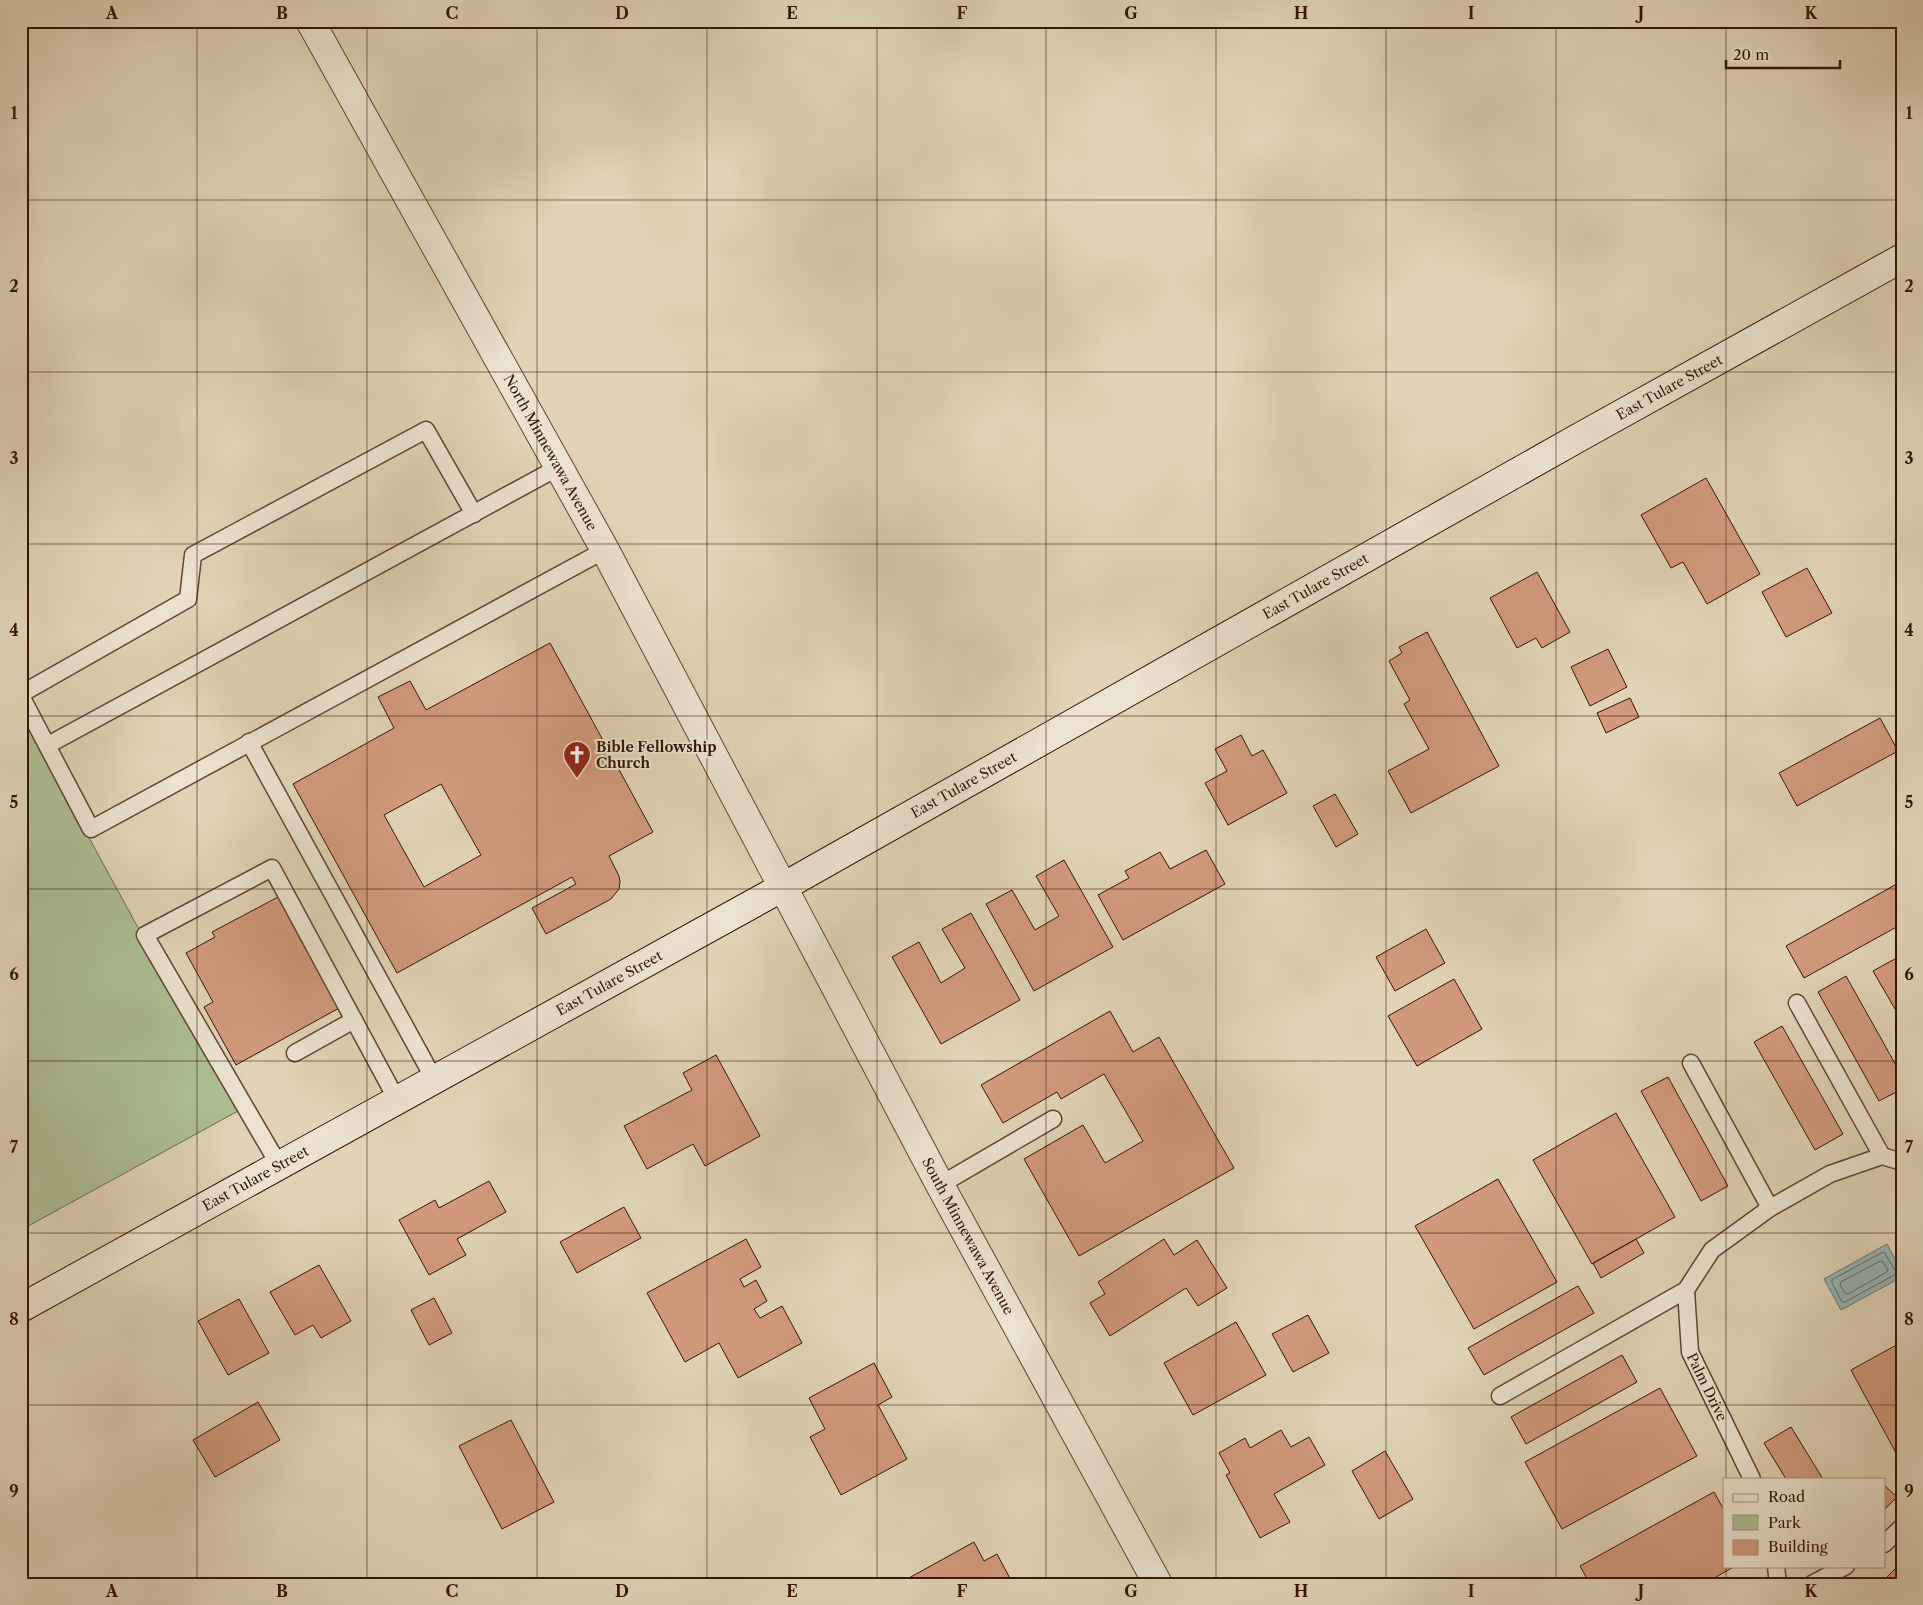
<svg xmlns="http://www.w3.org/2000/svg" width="1923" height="1605" viewBox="0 0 1923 1605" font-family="'Libre Caslon Text',serif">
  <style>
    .green { fill: #acbe93; stroke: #71694c }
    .water { fill: #96b6b6; stroke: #707570 }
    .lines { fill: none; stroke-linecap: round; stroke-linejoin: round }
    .shore { stroke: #66655e; stroke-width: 1 }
    .building { fill: #d2997d; stroke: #361406; fill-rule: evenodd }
    .service-casing { stroke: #604432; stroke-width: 19 }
    .minor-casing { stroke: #604432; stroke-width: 30 }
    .secondary-casing { stroke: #361406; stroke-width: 30 }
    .service { stroke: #ebe2d0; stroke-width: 16 }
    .minor { stroke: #ebe2d0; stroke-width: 28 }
    .secondary { stroke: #ebe2d0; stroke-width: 28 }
    .grid { fill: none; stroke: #361406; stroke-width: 1; stroke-opacity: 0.55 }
    .labels { text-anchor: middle; stroke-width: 4; stroke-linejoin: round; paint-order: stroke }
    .street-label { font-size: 14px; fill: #361406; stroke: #ebe2d0 }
    .poi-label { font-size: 14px; font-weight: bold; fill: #361406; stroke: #ebe2d0; text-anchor: start }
    .neatline { fill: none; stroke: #361406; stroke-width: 2 }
    .grid-label { font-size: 16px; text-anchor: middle; font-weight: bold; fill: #361406 }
  </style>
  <rect width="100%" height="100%" fill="#e0d3b7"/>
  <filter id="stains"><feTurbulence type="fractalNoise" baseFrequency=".004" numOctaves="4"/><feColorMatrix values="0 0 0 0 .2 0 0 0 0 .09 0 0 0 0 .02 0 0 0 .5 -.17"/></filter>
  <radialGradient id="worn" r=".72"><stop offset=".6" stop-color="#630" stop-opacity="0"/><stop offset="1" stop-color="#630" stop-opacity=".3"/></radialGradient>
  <path class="green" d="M 21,713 L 238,1111 L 21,1230 Z"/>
  <path class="water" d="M 1887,1244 L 1902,1272 L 1902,1277 L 1841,1310 L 1824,1279 Z"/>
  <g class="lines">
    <path class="shore" d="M 1884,1252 L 1896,1272 L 1896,1274 L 1845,1302 L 1842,1302 L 1832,1283 L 1832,1280 Z
      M 1881,1261 L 1883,1262 L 1888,1270 L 1887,1272 L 1848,1294 L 1845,1293 L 1840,1285 L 1841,1282 Z"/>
  </g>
  <path class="building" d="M 1706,478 L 1760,574 L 1707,604 L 1683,562 L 1671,568 L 1641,515 Z
    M 1807,568 L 1832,613 L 1786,637 L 1762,592 Z
    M 1537,572 L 1570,632 L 1542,648 L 1536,638 L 1517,648 L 1490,598 Z
    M 1427,632 L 1499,766 L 1411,813 L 1388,771 L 1429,749 L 1404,704 L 1410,700 L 1389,661 L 1402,653 L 1399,647 Z
    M 550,643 L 653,832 L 609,856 L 619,876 L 620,882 L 619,889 L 611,899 L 546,934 L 532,908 L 576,884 L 572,877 L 397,973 L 293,784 L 394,728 L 378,697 L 410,681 L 426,710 ZM 441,784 L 481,855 L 424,887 L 384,815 Z
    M 1608,649 L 1627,687 L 1590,706 L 1571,667 Z
    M 1630,698 L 1639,717 L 1606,733 L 1597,713 Z
    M 1880,718 L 1898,751 L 1797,806 L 1779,773 Z
    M 1241,735 L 1252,756 L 1263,750 L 1287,793 L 1228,825 L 1205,783 L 1227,771 L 1215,749 Z
    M 1335,794 L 1358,834 L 1336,847 L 1313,806 Z
    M 1206,850 L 1225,884 L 1123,940 L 1098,895 L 1129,878 L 1125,871 L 1160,852 L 1170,869 Z
    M 1064,860 L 1113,947 L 1034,991 L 986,904 L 1012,890 L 1035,930 L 1059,916 L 1036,876 Z
    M 1902,881 L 1902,924 L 1804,978 L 1786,946 Z
    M 280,896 L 341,1007 L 236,1065 L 204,1007 L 213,1002 L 186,953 L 215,937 L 212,932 Z
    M 971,913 L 1020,1000 L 941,1044 L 892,957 L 919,942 L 941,983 L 965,968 L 942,929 Z
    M 1426,929 L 1445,963 L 1395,991 L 1376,957 Z
    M 1902,955 L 1902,1021 L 1873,971 Z
    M 1846,976 L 1902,1076 L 1902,1089 L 1879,1101 L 1818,992 Z
    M 1454,979 L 1482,1029 L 1417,1066 L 1388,1016 Z
    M 1110,1011 L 1133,1052 L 1159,1037 L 1234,1168 L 1079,1256 L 1024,1159 L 1083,1125 L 1105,1163 L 1143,1141 L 1104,1074 L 1061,1099 L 1057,1092 L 1003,1123 L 981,1085 Z
    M 1782,1026 L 1843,1134 L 1815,1150 L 1754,1042 Z
    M 716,1055 L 760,1136 L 705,1166 L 693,1144 L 647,1169 L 624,1126 L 692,1090 L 683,1073 Z
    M 1668,1077 L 1728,1186 L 1701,1201 L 1641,1091 Z
    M 1616,1113 L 1675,1217 L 1592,1264 L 1533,1160 Z
    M 1498,1179 L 1557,1282 L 1474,1329 L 1415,1226 Z
    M 489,1181 L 506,1212 L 457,1239 L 466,1255 L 429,1275 L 399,1220 L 435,1200 L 439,1208 Z
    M 624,1207 L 641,1238 L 577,1273 L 560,1242 Z
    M 746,1239 L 761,1267 L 740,1279 L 744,1287 L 756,1280 L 767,1301 L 754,1309 L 760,1318 L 782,1306 L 802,1343 L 738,1378 L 719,1343 L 685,1362 L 647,1293 Z
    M 1164,1239 L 1174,1255 L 1197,1240 L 1227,1288 L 1198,1306 L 1186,1288 L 1110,1336 L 1090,1303 L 1105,1294 L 1098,1282 Z
    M 1636,1239 L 1644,1253 L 1601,1278 L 1593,1263 Z
    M 319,1265 L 351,1321 L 321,1338 L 313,1325 L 295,1335 L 270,1292 Z
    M 1578,1286 L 1594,1313 L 1484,1375 L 1468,1348 Z
    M 434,1298 L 452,1333 L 429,1345 L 411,1310 Z
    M 239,1299 L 269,1353 L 228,1375 L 198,1321 Z
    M 1308,1315 L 1329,1353 L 1293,1372 L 1272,1334 Z
    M 1236,1322 L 1266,1375 L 1193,1415 L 1164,1363 Z
    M 1902,1342 L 1902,1464 L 1851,1370 Z
    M 1622,1355 L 1637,1382 L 1526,1444 L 1511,1417 Z
    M 874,1363 L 892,1397 L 878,1405 L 907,1459 L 841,1495 L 810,1437 L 825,1429 L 809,1398 Z
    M 1660,1388 L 1697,1456 L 1562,1529 L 1525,1462 Z
    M 258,1402 L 280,1440 L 215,1477 L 193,1440 Z
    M 511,1420 L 554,1502 L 502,1529 L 459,1446 Z
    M 1791,1427 L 1823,1479 L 1786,1479 L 1764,1443 Z
    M 1281,1430 L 1291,1447 L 1309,1437 L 1325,1465 L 1274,1494 L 1290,1522 L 1260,1538 L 1226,1475 L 1230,1473 L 1219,1453 L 1245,1438 L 1250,1448 Z
    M 1385,1451 L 1413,1499 L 1379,1519 L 1352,1471 Z
    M 1884,1485 L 1897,1497 L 1884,1510 Z
    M 1714,1492 L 1724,1510 L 1724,1566 L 1735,1566 L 1704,1584 L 1590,1584 L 1580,1566 Z
    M 974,1542 L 984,1561 L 997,1554 L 1013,1584 L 898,1584 Z
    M 1902,1562 L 1902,1584 L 1880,1584 Z"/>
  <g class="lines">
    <defs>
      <g id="service">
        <path d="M 21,694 L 188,599 L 193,555 L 426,430 L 474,514"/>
        <path d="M 21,696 L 91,829 L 605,550"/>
        <path d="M 249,742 L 434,1079"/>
        <path d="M 48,745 L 559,467"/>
        <path d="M 1797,1003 L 1882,1156"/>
        <path d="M 295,1053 L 354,1020"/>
        <path d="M 1691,1063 L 1770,1208"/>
        <path d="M 279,1165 L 145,935 L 272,868 L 397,1100"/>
        <path d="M 940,1185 L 1053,1119"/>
        <path id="s1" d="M 1686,1290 L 1690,1352 L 1752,1479"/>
        <path d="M 1500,1396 L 1686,1290 L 1712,1250 L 1770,1208 L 1830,1174 L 1882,1156 L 1902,1162"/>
        <path d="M 1884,1544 L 1902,1527"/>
        <path d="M 1776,1566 L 1778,1584"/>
        <path d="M 1812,1584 L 1846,1566"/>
      </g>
      <g id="minor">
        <path id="s2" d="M 310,21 L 605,550 L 940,1185 L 1158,1584"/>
      </g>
      <g id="secondary">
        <path id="s3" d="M 21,1308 L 783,887 L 1578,438 L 1902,258"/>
      </g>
    </defs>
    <use href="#service" class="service-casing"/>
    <use href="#minor" class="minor-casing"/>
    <use href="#secondary" class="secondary-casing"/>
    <use href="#service" class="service"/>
    <use href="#minor" class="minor"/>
    <use href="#secondary" class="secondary"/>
  </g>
  <path class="grid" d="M 197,21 L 197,1584M 367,21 L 367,1584M 537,21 L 537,1584M 707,21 L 707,1584M 877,21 L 877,1584M 1046,21 L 1046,1584M 1216,21 L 1216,1584M 1386,21 L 1386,1584M 1556,21 L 1556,1584M 1726,21 L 1726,1479M 21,200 L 1902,200M 21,372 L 1902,372M 21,544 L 1902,544M 21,716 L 1902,716M 21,889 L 1902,889M 21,1061 L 1902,1061M 21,1233 L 1902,1233M 21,1405 L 1902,1405M 1726,1566 L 1726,1584"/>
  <defs>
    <symbol id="church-pin" viewBox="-11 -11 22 30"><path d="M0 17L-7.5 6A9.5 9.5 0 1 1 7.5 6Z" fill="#8f2418" stroke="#ebe2d0"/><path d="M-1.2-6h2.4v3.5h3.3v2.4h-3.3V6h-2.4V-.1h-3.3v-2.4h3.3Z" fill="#fff"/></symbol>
  </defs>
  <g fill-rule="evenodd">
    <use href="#church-pin" x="561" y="739" width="32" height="43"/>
  </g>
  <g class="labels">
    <g class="street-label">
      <text dy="5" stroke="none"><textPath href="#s3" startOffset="1888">East Tulare Street</textPath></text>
      <text dy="5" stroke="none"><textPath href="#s2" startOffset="494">North Minnewawa Avenue</textPath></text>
      <text dy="5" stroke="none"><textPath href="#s3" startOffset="1482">East Tulare Street</textPath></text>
      <text dy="5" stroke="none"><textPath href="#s3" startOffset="1078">East Tulare Street</textPath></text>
      <text dy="5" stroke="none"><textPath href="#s3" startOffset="672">East Tulare Street</textPath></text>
      <text dy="5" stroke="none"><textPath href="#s3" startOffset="268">East Tulare Street</textPath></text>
      <text dy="5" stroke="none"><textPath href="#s2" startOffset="1382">South Minnewawa Avenue</textPath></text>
      <text dy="5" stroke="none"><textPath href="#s1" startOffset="101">Palm Drive</textPath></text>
    </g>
    <g class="poi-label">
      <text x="596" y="752">Bible Fellowship<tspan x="596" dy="16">Church</tspan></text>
    </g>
  </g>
  <rect width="1923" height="1605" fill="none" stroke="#e0d3b7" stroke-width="55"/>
  <rect x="1723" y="1478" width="162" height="90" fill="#ebe2d0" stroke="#a3907f"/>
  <rect x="1733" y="1494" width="25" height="8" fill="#ebe2d0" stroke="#a3907f"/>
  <text x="1768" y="1502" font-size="15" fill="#361406">Road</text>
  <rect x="1733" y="1515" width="25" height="15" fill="#acbe93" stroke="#a3907f"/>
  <text x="1768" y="1528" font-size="15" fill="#361406">Park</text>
  <rect x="1733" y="1540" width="25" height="15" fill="#d2997d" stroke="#a3907f"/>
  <text x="1768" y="1552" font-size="15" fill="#361406">Building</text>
  <path d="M1726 60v8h114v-8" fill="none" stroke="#361406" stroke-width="2.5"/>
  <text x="1733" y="60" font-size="15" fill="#361406" stroke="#ebe2d0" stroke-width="4" paint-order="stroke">20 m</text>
  <rect x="28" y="28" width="1868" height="1550" class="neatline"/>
  <g class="grid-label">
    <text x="112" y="19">A</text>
    <text x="282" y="19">B</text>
    <text x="452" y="19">C</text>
    <text x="622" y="19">D</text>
    <text x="792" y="19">E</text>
    <text x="962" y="19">F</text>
    <text x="1131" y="19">G</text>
    <text x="1301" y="19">H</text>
    <text x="1471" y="19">I</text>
    <text x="1641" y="19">J</text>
    <text x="1811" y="19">K</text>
    <text x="14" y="119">1</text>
    <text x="1909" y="119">1</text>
    <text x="14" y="292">2</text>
    <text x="1909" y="292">2</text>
    <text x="14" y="464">3</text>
    <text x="1909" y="464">3</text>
    <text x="14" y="636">4</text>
    <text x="1909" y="636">4</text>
    <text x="14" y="808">5</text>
    <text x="1909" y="808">5</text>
    <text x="14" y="980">6</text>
    <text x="1909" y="980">6</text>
    <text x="14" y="1153">7</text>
    <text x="1909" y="1153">7</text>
    <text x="14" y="1325">8</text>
    <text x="1909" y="1325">8</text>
    <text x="14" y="1497">9</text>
    <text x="1909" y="1497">9</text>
    <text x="112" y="1597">A</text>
    <text x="282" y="1597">B</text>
    <text x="452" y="1597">C</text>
    <text x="622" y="1597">D</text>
    <text x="792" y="1597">E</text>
    <text x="962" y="1597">F</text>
    <text x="1131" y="1597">G</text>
    <text x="1301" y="1597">H</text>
    <text x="1471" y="1597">I</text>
    <text x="1641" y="1597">J</text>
    <text x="1811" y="1597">K</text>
  </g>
  <rect width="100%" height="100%" filter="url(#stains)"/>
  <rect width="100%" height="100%" fill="url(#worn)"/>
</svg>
